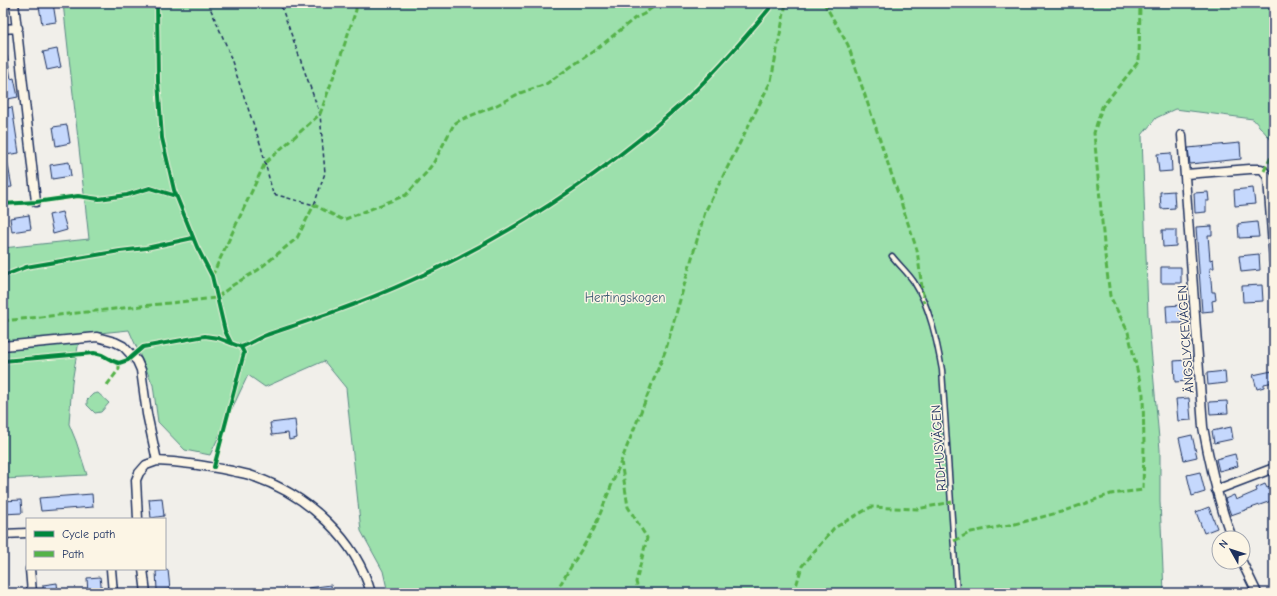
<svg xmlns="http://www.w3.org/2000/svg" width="1277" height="596" viewBox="0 0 1277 596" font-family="'Comic Neue',sans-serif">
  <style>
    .green { fill: #9ce0ac; stroke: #5c8885 }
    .building { fill: #c5d8fd; stroke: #1b2f5e }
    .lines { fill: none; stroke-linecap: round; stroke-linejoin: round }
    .lane-casing { stroke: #1b2f5e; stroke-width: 7 }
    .street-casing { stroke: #1b2f5e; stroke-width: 11 }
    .path { stroke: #1b2f5e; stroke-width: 1.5; stroke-dasharray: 4 3; stroke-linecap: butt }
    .lane { stroke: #fcf5e5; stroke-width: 4 }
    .street { stroke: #fcf5e5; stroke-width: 8 }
    .quiet { stroke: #55b248; stroke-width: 3; stroke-dasharray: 6 3; stroke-linecap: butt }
    .cycleway-casing { stroke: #fcf5e5; stroke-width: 6 }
    .cycleway { stroke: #00873e; stroke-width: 4 }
    .labels { text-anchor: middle; stroke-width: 3; stroke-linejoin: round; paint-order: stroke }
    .park-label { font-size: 13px; fill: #3b5b72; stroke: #fcf5e5 }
    .street-label { font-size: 13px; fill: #1b2f5e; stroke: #fcf5e5 }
  </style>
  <rect width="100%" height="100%" fill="#f1efea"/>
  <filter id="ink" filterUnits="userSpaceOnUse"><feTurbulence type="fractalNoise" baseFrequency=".025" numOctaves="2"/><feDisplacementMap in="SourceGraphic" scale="8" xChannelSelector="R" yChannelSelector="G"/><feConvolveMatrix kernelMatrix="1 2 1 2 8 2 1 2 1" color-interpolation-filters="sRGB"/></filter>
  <g filter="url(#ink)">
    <path class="green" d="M 63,3 L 1274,3 L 1274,143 L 1253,119 L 1175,109 L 1156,118 L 1142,135 L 1148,315 L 1160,450 L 1160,501 L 1164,593 L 388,593 L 383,571 L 361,531 L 346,388 L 324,361 L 265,387 L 248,375 L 210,455 L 185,450 L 158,422 L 153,385 L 129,330 L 80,335 L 72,382 L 69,424 L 76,441 L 87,475 L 3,479 L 3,248 L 89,239 Z
      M 98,393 L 109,403 L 101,412 L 95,413 L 87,405 L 87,400 L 93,394 Z"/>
    <path class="building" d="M 53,3 L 56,22 L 42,24 L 39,6 Z
      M 57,49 L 61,67 L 47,70 L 43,52 Z
      M 7,56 L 11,79 L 14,78 L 18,97 L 3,100 L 3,57 Z
      M 12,107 L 19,153 L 5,155 L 3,147 L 3,109 Z
      M 67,125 L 70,143 L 56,146 L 53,127 Z
      M 1240,143 L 1241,159 L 1190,164 L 1188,148 Z
      M 1171,153 L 1172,171 L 1159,172 L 1157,154 Z
      M 3,160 L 7,160 L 12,187 L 3,188 Z
      M 69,162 L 71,176 L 52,179 L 50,165 Z
      M 1253,188 L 1255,204 L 1235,206 L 1234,190 Z
      M 1174,191 L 1175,208 L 1161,209 L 1160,192 Z
      M 1208,192 L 1209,201 L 1206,201 L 1206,212 L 1195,213 L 1194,193 Z
      M 62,212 L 67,230 L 53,234 L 49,215 Z
      M 29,215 L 31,229 L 12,232 L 10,218 Z
      M 1257,222 L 1259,237 L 1239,238 L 1238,224 Z
      M 1212,226 L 1212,235 L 1208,235 L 1210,260 L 1213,259 L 1214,268 L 1210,268 L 1212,292 L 1215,292 L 1216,300 L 1212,301 L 1213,311 L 1202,312 L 1196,227 Z
      M 1162,230 L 1176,230 L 1176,246 L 1163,247 Z
      M 1259,254 L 1260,270 L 1241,272 L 1239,256 Z
      M 1161,267 L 1181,267 L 1181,283 L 1161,283 Z
      M 1262,285 L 1263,301 L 1243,302 L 1242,286 Z
      M 1181,305 L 1182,323 L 1167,323 L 1166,306 Z
      M 1187,360 L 1188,381 L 1175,382 L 1174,361 Z
      M 1225,371 L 1226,383 L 1208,385 L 1207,373 Z
      M 1272,371 L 1274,382 L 1264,384 L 1264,387 L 1257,389 L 1253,375 Z
      M 1189,398 L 1191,420 L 1178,421 L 1176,399 Z
      M 1227,401 L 1228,413 L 1210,414 L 1209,402 Z
      M 295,420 L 297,438 L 289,440 L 288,433 L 272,435 L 270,423 Z
      M 1231,427 L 1233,439 L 1214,443 L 1212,431 Z
      M 1192,435 L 1197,457 L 1184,460 L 1179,438 Z
      M 1235,454 L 1238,466 L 1219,471 L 1216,459 Z
      M 1200,472 L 1205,492 L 1192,496 L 1187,475 Z
      M 1265,484 L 1267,488 L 1274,485 L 1274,500 L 1231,515 L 1225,499 L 1234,495 L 1236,500 L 1257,491 L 1256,488 Z
      M 92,494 L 93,507 L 41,511 L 39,498 Z
      M 162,498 L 164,516 L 151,518 L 149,499 Z
      M 21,500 L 22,513 L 3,514 L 3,501 Z
      M 1209,507 L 1217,528 L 1204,533 L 1196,512 Z
      M 168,570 L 170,589 L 157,590 L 156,571 Z
      M 100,577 L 102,593 L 88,593 L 87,578 Z
      M 57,583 L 58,593 L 43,593 L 43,585 Z
      M 331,585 L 332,593 L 308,593 L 308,588 Z"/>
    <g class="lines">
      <defs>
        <path id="lane" d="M 892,256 C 899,265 908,273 914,282 C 930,307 937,342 942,370 L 957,593"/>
        <path id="street" d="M 14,3 L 36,202
          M 3,29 L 18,28
          M 1182,135 L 1203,427 C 1210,465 1218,502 1232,538
          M 1186,174 L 1250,169 L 1261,169 L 1264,171 L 1268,178 L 1274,261
          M 3,346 L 97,337 L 115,342 L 123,346 L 137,361 L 141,370 L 147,414 L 157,461 C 182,462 207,466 232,471 C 240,473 248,474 255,477 C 307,495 356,539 371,593
          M 1216,490 L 1274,468
          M 138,519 L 136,480 L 139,473 L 146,465 L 157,461
          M 3,534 L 27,533
          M 1242,562 L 1257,593
          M 30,569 L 32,593
          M 111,569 L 113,593
          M 143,569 L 146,593"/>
      </defs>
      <use href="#lane" class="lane-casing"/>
      <use href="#street" class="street-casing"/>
      <path class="path" d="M 208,3 L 227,47 L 261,146 L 273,194 L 314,205 L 325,173 L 320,114 L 280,3"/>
      <use href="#lane" class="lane"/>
      <use href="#street" class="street"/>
      <path class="quiet" d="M 824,3 L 848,45 L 917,250 L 924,303
        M 1264,171 L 1274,151
        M 212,276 L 265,163 L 320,114 L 338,64 L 356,10 L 356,3
        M 3,321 L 216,298 L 233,285 L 258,270 L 297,238 L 314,205 L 343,220 L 406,195 L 426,173 L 434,162 L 454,124 L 460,120 L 495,106 L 520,93 L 546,84 L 598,48 L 635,18 L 644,14 L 658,3
        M 107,385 L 119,369 L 119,363
        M 621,461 L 628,507 L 647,538 L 636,582 L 639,593
        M 954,541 L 971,532 L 1015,524 L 1061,512 L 1111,494 L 1143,490 L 1144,445 L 1143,394 L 1128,332 L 1110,296 L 1105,255 L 1094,133 L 1102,107 L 1139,61 L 1140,3
        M 555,593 L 594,529 L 666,349 L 705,212 L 771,81 L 786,3
        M 794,593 L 802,566 L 834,528 L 871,507 L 917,509 L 952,502"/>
      <defs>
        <path id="cycleway" d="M 157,3 L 158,81 L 162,138 L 174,190 L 197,247 L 212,276 L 225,331 L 231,343
          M 3,204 L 36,202 L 78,196 L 99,199 L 127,195 L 150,188 L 176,196
          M 3,276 L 26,267 L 120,251 L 146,248 L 193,238
          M 3,361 L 94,353 L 102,355 L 113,361 L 119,363 L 128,360 L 143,347 L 205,336 L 218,338 L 241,347 C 248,345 257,339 264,336 C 280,330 297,325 313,319 C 450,273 572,201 680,105 C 714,74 745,38 774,3
          M 214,467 L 244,353 L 241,347"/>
      </defs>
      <use href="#cycleway" class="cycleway-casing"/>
      <use href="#cycleway" class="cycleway"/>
    </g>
  </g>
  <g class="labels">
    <g class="park-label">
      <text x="625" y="302">Hertingskogen</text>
    </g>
    <g class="street-label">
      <text transform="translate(1185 339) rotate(-94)" y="5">ÄNGSLYCKEVÄGEN</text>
      <text transform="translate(938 448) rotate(-94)" y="5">RIDHUSVÄGEN</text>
    </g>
  </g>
  <rect width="1277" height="596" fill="none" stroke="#fcf5e5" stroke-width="16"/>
  <rect x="8" y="8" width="1261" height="580" fill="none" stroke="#1b2f5e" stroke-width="1.5" filter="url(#ink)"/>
  <rect x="26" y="518" width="140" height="52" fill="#fcf5e5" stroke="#a2a6af"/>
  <rect x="34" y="531" width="20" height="6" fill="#00873e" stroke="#a2a6af"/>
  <text x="62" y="538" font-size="12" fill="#1b2f5e">Cycle path</text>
  <rect x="34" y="551" width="20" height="6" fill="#55b248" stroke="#a2a6af"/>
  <text x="62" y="558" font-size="12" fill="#1b2f5e">Path</text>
  <g transform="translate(1231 550) rotate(309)"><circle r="19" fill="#fcf5e5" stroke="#a2a6af"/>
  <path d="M0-3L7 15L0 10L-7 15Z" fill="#1b2f5e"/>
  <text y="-6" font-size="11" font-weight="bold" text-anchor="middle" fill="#1b2f5e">N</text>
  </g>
</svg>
